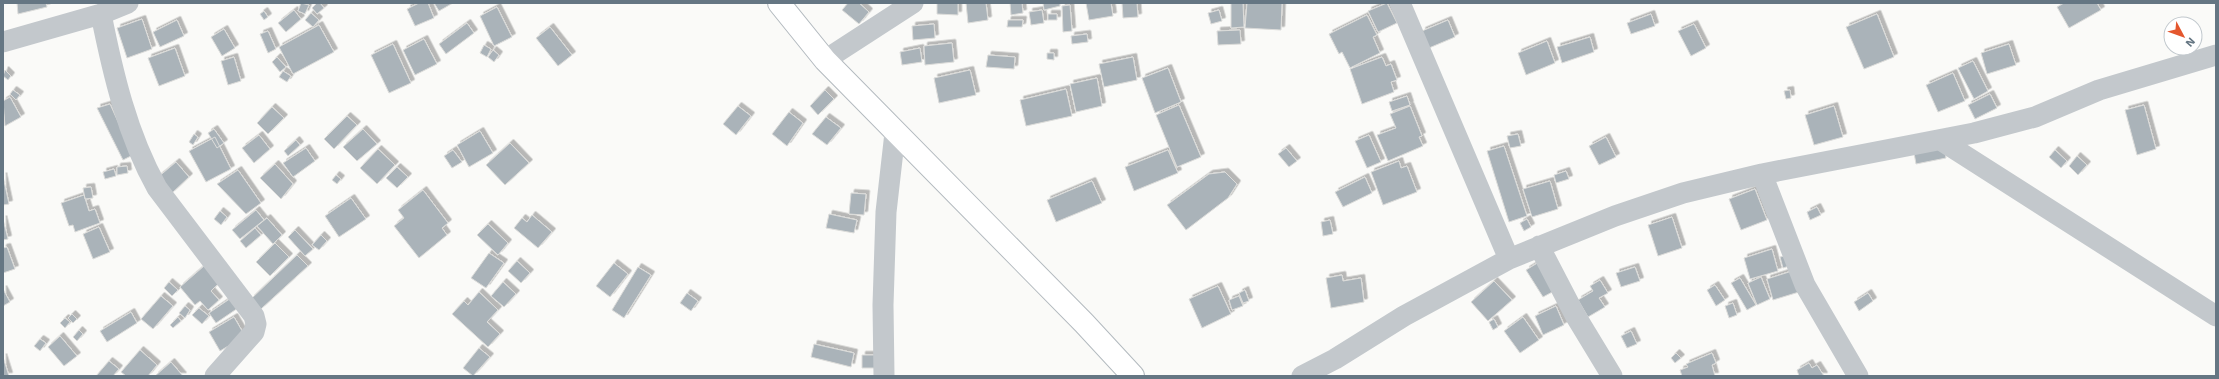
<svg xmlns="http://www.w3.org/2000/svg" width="2219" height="379" viewBox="0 0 2219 379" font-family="'Work Sans',sans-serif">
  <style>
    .building { fill: #aab3b9; stroke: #dcdcda; filter: url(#shadow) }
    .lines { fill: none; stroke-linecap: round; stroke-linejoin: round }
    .secondary-casing { stroke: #b3babf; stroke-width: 24 }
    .street { stroke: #c3c8cc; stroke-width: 21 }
    .secondary { stroke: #fff; stroke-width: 22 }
  </style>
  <defs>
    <filter id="shadow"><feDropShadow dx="3.5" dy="-3.5" stdDeviation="0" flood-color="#0004"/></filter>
  </defs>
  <rect width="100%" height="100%" fill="#fafaf8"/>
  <path class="building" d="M 17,3 L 46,3 L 47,7 L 18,14 Z
    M 301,3 L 309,5 L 305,14 L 298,11 Z
    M 317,3 L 320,3 L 324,8 L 317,14 L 312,8 Z
    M 419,3 L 428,3 L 434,18 L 415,26 L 407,9 Z
    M 434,3 L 453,3 L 439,11 Z
    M 848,3 L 859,3 L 869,12 L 859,24 L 842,10 Z
    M 937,3 L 958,3 L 958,15 L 937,14 Z
    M 966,3 L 986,3 L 988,20 L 968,23 Z
    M 1010,3 L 1022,3 L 1023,13 L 1011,15 Z
    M 1043,3 L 1060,3 L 1060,6 L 1044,10 Z
    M 1086,3 L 1111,3 L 1113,16 L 1089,20 Z
    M 1122,3 L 1137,3 L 1138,17 L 1123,18 Z
    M 1231,3 L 1243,3 L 1244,27 L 1231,28 Z
    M 1247,3 L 1282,3 L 1281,30 L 1245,28 Z
    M 1387,3 L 1397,23 L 1378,32 L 1368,11 Z
    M 2064,3 L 2097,3 L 2101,10 L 2069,28 L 2057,7 Z
    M 1070,5 L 1072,31 L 1063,32 L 1062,6 Z
    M 497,7 L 512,37 L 494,46 L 480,16 Z
    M 294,10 L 301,19 L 286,32 L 278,23 Z
    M 1042,10 L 1044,23 L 1031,25 L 1029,12 Z
    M 1219,10 L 1222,21 L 1211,24 L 1208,13 Z
    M 264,11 L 268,17 L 264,20 L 260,14 Z
    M 311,13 L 319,20 L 313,27 L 305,20 Z
    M 1048,14 L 1057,14 L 1057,20 L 1048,20 Z
    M 1651,14 L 1655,26 L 1631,34 L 1627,23 Z
    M 1877,14 L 1894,57 L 1864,69 L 1846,27 Z
    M 1367,15 L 1377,35 L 1373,37 L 1380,53 L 1350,68 L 1342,52 L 1339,54 L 1329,34 Z
    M 142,19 L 152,49 L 127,58 L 117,28 Z
    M 177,20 L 184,36 L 160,47 L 153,32 Z
    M 1008,20 L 1023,20 L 1022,27 L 1007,27 Z
    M 1448,20 L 1455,37 L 1429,48 L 1422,31 Z
    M 467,23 L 474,33 L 446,54 L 439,44 Z
    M 934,24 L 935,38 L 913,40 L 912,26 Z
    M 1694,24 L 1706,48 L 1691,56 L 1678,31 Z
    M 319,25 L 334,52 L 293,74 L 279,47 Z
    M 550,27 L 572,55 L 558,66 L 536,38 Z
    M 224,29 L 235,48 L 222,56 L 211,37 Z
    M 1240,30 L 1241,44 L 1218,45 L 1217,31 Z
    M 268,31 L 276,49 L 268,53 L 260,34 Z
    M 1087,34 L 1088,42 L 1072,44 L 1071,36 Z
    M 1590,37 L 1594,52 L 1562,63 L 1557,47 Z
    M 424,39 L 437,64 L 415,75 L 403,50 Z
    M 1547,41 L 1555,63 L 1526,75 L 1518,53 Z
    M 952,43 L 954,62 L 925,65 L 924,46 Z
    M 393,44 L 411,83 L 389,93 L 371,55 Z
    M 2009,44 L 2016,65 L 1987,74 L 1981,53 Z
    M 484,45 L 491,49 L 487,57 L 480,53 Z
    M 175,48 L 185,76 L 159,86 L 148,58 Z
    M 920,48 L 922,62 L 902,65 L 900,52 Z
    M 493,50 L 499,55 L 494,62 L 488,57 Z
    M 1047,53 L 1054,53 L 1054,60 L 1047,59 Z
    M 988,55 L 1015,57 L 1014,69 L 986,67 Z
    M 234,57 L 241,81 L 228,85 L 221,61 Z
    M 277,57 L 286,67 L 280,72 L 272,62 Z
    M 1133,57 L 1137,80 L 1104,87 L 1099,64 Z
    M 1382,57 L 1386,66 L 1391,64 L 1397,80 L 1391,82 L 1394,92 L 1362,104 L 1350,69 Z
    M 1973,61 L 1988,91 L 1974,99 L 1958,68 Z
    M 1168,68 L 1181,102 L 1155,113 L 1142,78 Z
    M 5,70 L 11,76 L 8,80 L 3,76 Z
    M 970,70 L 976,95 L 939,103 L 934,78 Z
    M 283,71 L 291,76 L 287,82 L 279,77 Z
    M 1953,73 L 1965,101 L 1938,112 L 1926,85 Z
    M 1097,78 L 1102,106 L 1076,112 L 1070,84 Z
    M 1066,89 L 1072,116 L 1026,126 L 1020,100 Z
    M 13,90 L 20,95 L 16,100 L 10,94 Z
    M 825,90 L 834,99 L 818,115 L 810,106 Z
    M 1790,90 L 1791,98 L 1786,99 L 1784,91 Z
    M 1990,94 L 1997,108 L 1975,119 L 1968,105 Z
    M 1407,96 L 1410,105 L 1392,111 L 1389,102 Z
    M 10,97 L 21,117 L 5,126 L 3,101 Z
    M 110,104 L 133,155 L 123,160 L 97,108 Z
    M 1179,105 L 1201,157 L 1177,167 L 1156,115 Z
    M 2144,105 L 2156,149 L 2137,155 L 2125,110 Z
    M 738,106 L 751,116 L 736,135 L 723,124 Z
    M 1410,106 L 1422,136 L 1419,137 L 1423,146 L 1388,161 L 1377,135 L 1396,128 L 1390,114 Z
    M 1834,106 L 1843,137 L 1814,145 L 1805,115 Z
    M 272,107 L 284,118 L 268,134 L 257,123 Z
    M 789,112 L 803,123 L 787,146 L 772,134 Z
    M 347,116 L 357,125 L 334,149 L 324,139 Z
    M 826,117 L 841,128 L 827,145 L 812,134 Z
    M 214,129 L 224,143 L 217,148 L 208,133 Z
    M 363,129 L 377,144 L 357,161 L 343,147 Z
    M 480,131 L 493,153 L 469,167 L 457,145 Z
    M 194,134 L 198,137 L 193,145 L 189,142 Z
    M 1518,134 L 1521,146 L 1510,148 L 1507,136 Z
    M 259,135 L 270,149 L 254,163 L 242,148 Z
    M 1369,135 L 1381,162 L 1367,168 L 1355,141 Z
    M 215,137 L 231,169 L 206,182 L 189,151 Z
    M 1606,137 L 1616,157 L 1599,165 L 1589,146 Z
    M 296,140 L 300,145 L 288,156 L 284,151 Z
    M 510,143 L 529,163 L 505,185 L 486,165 Z
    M 1504,146 L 1527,216 L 1509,222 L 1487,151 Z
    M 1944,147 L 1946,158 L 1916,164 L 1914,153 Z
    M 306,148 L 315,161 L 293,177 L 283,163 Z
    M 1286,148 L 1297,161 L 1289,167 L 1278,154 Z
    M 378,149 L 395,165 L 377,184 L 360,168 Z
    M 453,150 L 462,162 L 452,168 L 444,156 Z
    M 1168,150 L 1178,173 L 1134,191 L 1125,167 Z
    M 2055,150 L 2067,161 L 2061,168 L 2049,157 Z
    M 2077,156 L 2087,165 L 2078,175 L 2069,166 Z
    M 1399,161 L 1401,168 L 1407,166 L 1417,192 L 1383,205 L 1371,172 Z
    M 176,162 L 189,177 L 171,194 L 157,178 Z
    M 275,164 L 293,184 L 281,199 L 260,178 Z
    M 127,166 L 128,173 L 117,175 L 117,167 Z
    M 397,167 L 408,177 L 397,188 L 386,178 Z
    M 114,169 L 116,176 L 105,179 L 103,172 Z
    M 238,170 L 261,203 L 246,214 L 217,184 Z
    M 1566,171 L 1569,179 L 1556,183 L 1554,175 Z
    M 1225,172 L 1237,184 L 1228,198 L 1186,230 L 1167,205 L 1209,174 Z
    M 336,175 L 341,179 L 337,184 L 332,180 Z
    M 3,176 L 9,204 L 3,205 Z
    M 1365,177 L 1372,193 L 1343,207 L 1335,192 Z
    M 1092,181 L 1102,203 L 1056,222 L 1047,200 Z
    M 1550,181 L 1558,209 L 1532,217 L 1523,189 Z
    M 91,187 L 93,198 L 85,199 L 83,188 Z
    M 1755,189 L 1767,220 L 1741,230 L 1729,199 Z
    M 423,190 L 448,223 L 442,228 L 447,235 L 419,258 L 394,226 L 404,218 L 398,210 Z
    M 851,193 L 866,194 L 864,215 L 849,214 Z
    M 84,195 L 89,211 L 95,209 L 100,223 L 75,232 L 73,225 L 69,226 L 61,203 Z
    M 351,198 L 366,219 L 339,237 L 325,216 Z
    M 1817,207 L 1821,215 L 1810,220 L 1807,212 Z
    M 256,210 L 264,220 L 240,239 L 232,230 Z
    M 220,211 L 227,217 L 221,225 L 214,219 Z
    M 829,214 L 857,220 L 854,233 L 826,228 Z
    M 532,215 L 552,232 L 538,248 L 514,228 L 522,218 L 527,222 Z
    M 1672,217 L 1682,248 L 1658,256 L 1648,225 Z
    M 267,218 L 282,235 L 273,244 L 257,226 Z
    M 3,219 L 8,239 L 3,240 Z
    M 1527,219 L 1531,227 L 1524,231 L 1520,223 Z
    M 1330,220 L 1333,234 L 1323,236 L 1321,222 Z
    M 488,224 L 508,243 L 498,255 L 477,235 Z
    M 99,227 L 110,252 L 93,259 L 83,234 Z
    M 255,228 L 261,235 L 246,248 L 240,241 Z
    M 295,230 L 313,249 L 305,256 L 288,237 Z
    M 321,235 L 327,241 L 319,250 L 312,245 Z
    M 275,243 L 289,257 L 270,276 L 256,262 Z
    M 7,247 L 15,269 L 3,273 L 3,248 Z
    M 1772,249 L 1778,271 L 1750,279 L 1744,258 Z
    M 489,253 L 504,263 L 486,288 L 471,278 Z
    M 297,255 L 308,266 L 261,309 L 251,299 Z
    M 1789,255 L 1792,265 L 1783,268 L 1780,257 Z
    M 517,261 L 530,273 L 521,283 L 508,271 Z
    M 1539,262 L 1556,290 L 1543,297 L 1526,270 Z
    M 614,263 L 628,274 L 610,297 L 596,286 Z
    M 204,266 L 219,283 L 211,291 L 219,300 L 208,310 L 200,301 L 195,305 L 180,287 Z
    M 638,267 L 651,275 L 624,318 L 612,310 Z
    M 1635,267 L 1640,281 L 1621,287 L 1616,273 Z
    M 1792,271 L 1799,292 L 1773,300 L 1767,279 Z
    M 1342,275 L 1343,281 L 1361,278 L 1364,302 L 1331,308 L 1326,278 Z
    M 1761,277 L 1770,299 L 1757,305 L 1748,283 Z
    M 1740,278 L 1756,305 L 1747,310 L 1731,283 Z
    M 1600,280 L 1608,293 L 1599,298 L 1605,307 L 1588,317 L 1578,300 L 1593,291 L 1590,286 Z
    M 1494,281 L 1512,300 L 1488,321 L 1471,302 Z
    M 169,282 L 178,290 L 172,296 L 164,288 Z
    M 503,282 L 516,294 L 504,307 L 491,296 Z
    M 1715,285 L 1725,300 L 1716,306 L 1707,290 Z
    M 1218,286 L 1231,314 L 1202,328 L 1189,299 Z
    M 3,289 L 10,302 L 3,306 Z
    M 1245,290 L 1249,301 L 1243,303 L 1239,293 Z
    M 479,292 L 498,310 L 487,322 L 500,334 L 488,347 L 452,314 L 464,301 L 468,305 Z
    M 687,293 L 698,301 L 691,311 L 680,303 Z
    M 1868,293 L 1873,301 L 1859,311 L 1854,302 Z
    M 161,296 L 173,306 L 153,329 L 141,319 Z
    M 1239,296 L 1243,306 L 1232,310 L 1229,300 Z
    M 231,298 L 238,308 L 216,323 L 209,313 Z
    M 1733,303 L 1737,315 L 1729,318 L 1725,306 Z
    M 185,306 L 190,310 L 185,318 L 179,313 Z
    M 1556,306 L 1564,325 L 1543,335 L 1535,316 Z
    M 199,308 L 209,316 L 202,324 L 192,315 Z
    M 131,312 L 137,323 L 107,342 L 100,331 Z
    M 72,314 L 77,319 L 73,323 L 68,318 Z
    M 178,317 L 181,321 L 173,328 L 170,325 Z
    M 234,317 L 245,336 L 220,351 L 209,332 Z
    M 1523,317 L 1539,340 L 1520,353 L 1504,331 Z
    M 65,318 L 70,322 L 65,328 L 60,323 Z
    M 1494,319 L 1498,327 L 1493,330 L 1489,322 Z
    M 79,330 L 83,334 L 77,341 L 73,337 Z
    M 1631,331 L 1637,344 L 1627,348 L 1621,336 Z
    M 60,336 L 77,356 L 64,366 L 48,347 Z
    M 40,339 L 46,343 L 40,351 L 34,346 Z
    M 814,344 L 854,353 L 851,367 L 811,357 Z
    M 479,348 L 490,357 L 473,376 L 463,368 Z
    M 140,350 L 157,365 L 148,376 L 126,376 L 121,372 Z
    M 1676,353 L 1681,358 L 1675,363 L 1671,358 Z
    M 1712,353 L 1716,363 L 1712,365 L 1715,376 L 1682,376 L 1680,370 L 1688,367 L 1686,364 Z
    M 862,355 L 875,355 L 875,368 L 862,368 Z
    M 3,357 L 9,376 L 3,376 Z
    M 109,361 L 119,369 L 113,376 L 96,376 Z
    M 171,362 L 183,376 L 155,376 Z
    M 1809,363 L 1812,368 L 1817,365 L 1824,376 L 1799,376 L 1797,370 Z"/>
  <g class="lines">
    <defs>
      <path id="secondary" d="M 779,3 L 825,60 L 1084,323 L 1133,376"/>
    </defs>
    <use href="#secondary" class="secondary-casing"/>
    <path class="street" d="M 1400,3 L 1509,259
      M 101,14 C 113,74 127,134 157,188 L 254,316 L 256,324 L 254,332 L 215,376
      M 3,42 L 101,14 L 128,3
      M 825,60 L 913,3
      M 1942,141 L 2216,316
      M 1762,174 L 1805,285 L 1858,376
      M 1539,246 L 1575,315 L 1612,376
      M 884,376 L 883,305 L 886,212 L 895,133
      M 1302,376 L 1335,359 L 1404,316 L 1509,259 L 1615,216 L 1683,193 L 1762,174 L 1974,133 L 2035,117 L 2099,90 L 2216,55"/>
    <use href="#secondary" class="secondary"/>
  </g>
  <rect width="2219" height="379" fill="none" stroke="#657683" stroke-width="8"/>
  <g transform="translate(2183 36) rotate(131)"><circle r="19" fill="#ffffff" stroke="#c1c8cd"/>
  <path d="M0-3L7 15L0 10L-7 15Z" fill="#e4572e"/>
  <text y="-6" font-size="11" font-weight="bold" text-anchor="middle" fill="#657683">N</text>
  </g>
</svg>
